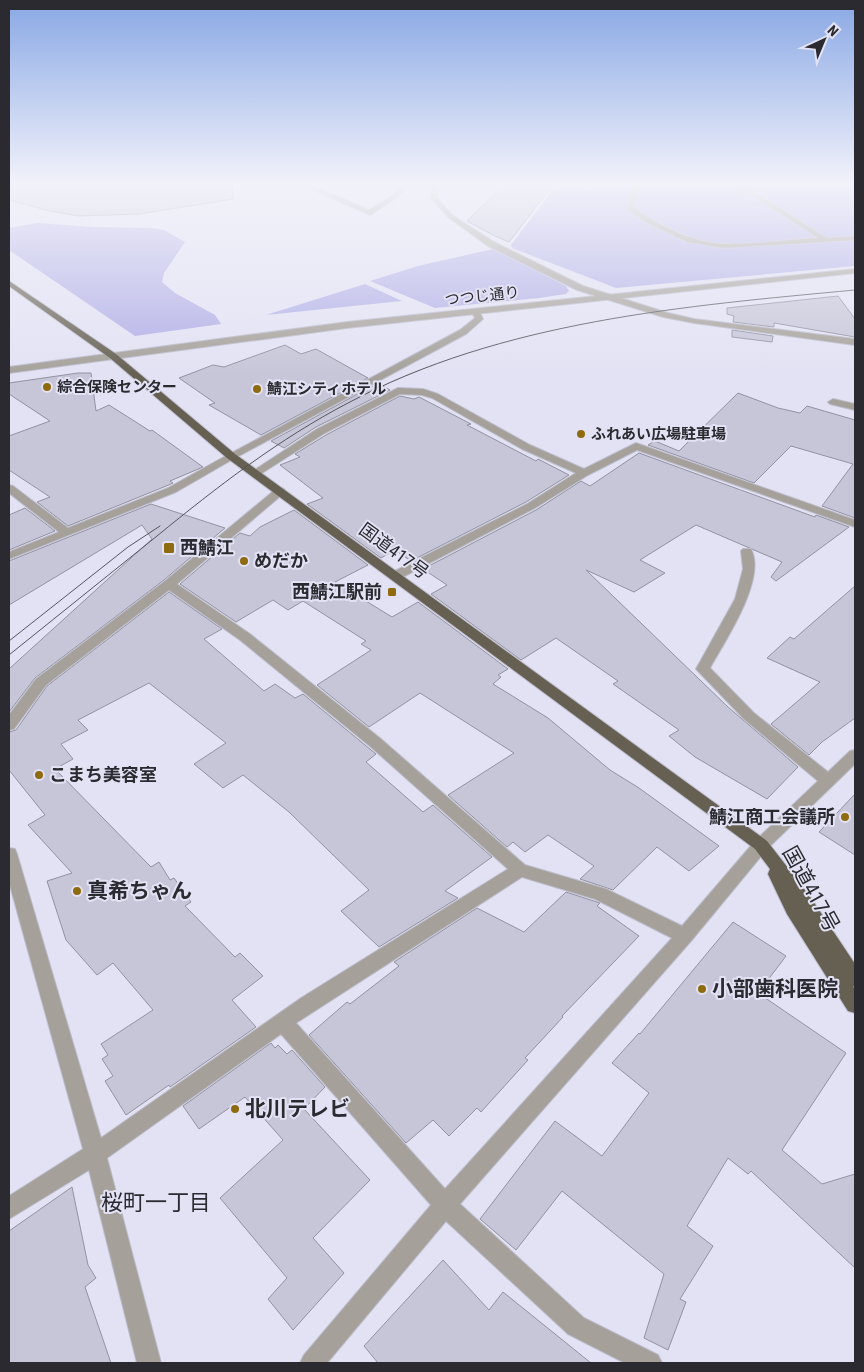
<svg xmlns="http://www.w3.org/2000/svg" width="864" height="1372" viewBox="0 0 864 1372" font-family="'Roboto Condensed','Noto Sans JP',sans-serif">
  <style>
    .green { fill: #b1afe6 }
    .building { fill: #c6c6d8; stroke: #9292a2 }
    .lines { fill: none; stroke-linecap: round; stroke-linejoin: round }
    .service-casing { stroke: #bdbdcd; stroke-width: 2 }
    .minor-casing { stroke: #bdbdcd; stroke-width: 2 }
    .tertiary-casing { stroke: #bdbdcd; stroke-width: 2 }
    .trunk-casing { stroke: #bdbdcd; stroke-width: 2 }
    .service { fill: #a5a19a; fill-rule: evenodd }
    .minor { fill: #a5a19a; fill-rule: evenodd }
    .tertiary { fill: #a5a19a; fill-rule: evenodd }
    .trunk { fill: #666052; fill-rule: evenodd }
    .tram { stroke: #55555e; stroke-width: 1 }
    .poi-dot { fill: #8f6b10; stroke: #e2e2f4; stroke-width: 2 }
    .labels { text-anchor: middle; stroke-width: 4; stroke-linejoin: round; paint-order: stroke }
    .far-street-label { font-size: 15px; fill: #2a2a30; stroke: #e2e2f4 }
    .far-poi-label { font-size: 15px; font-weight: bold; fill: #2a2a30; stroke: #e2e2f4; text-anchor: start }
    .poi-label { font-size: 18px; font-weight: bold; fill: #2a2a30; stroke: #e2e2f4; text-anchor: start }
    .street-label { font-size: 18px; fill: #2a2a30; stroke: #e2e2f4 }
    .near-street-label { font-size: 21px; fill: #2a2a30; stroke: #e2e2f4 }
    .near-poi-label { font-size: 21px; font-weight: bold; fill: #2a2a30; stroke: #e2e2f4; text-anchor: start }
    .near-neighbourhood-label { font-size: 22px; fill: #2a2a30; stroke: #e2e2f4 }
  </style>
  <rect width="100%" height="100%" fill="#e2e2f4"/>
  <path class="green" d="M 559,182 L 567,182 L 587,190 L 588,182 L 855,182 L 855,266 L 616,288 L 512,248 L 511,245 Z
    M 37,223 L 93,227 L 152,228 L 164,230 L 185,242 L 164,273 L 162,282 L 175,293 L 215,315 L 221,324 L 135,336 L 9,250 L 9,228 Z
    M 493,249 L 566,286 L 569,291 L 566,294 L 539,298 L 435,308 L 370,281 L 418,266 Z
    M 365,284 L 402,301 L 266,315 Z"/>
  <path class="building" d="M 9,182 L 232,182 L 233,199 L 139,214 L 79,216 L 50,211 L 9,200 Z
    M 507,182 L 555,182 L 509,242 L 493,235 L 467,221 Z
    M 838,296 L 855,319 L 855,337 L 774,323 L 774,327 L 733,322 L 734,316 L 727,314 L 727,308 Z
    M 732,330 L 773,336 L 772,342 L 732,337 Z
    M 285,345 L 301,354 L 316,349 L 368,378 L 261,435 L 209,405 L 215,403 L 179,378 L 213,365 L 224,367 Z
    M 78,373 L 91,373 L 96,411 L 109,405 L 150,431 L 152,430 L 203,467 L 170,481 L 173,483 L 171,484 L 68,526 L 37,502 L 50,497 L 9,470 L 9,436 L 50,421 L 9,394 L 9,383 Z
    M 378,383 L 390,390 L 316,427 L 284,448 L 271,441 Z
    M 738,393 L 778,408 L 800,413 L 807,406 L 855,420 L 855,518 L 822,506 L 853,464 L 791,446 L 754,483 L 648,445 L 655,441 L 679,451 Z
    M 400,396 L 414,399 L 419,397 L 471,424 L 467,425 L 536,461 L 538,459 L 569,475 L 526,502 L 411,561 L 395,550 L 381,558 L 307,504 L 323,498 L 280,465 L 300,457 L 295,454 L 326,435 Z
    M 639,453 L 815,517 L 816,515 L 849,527 L 776,581 L 771,577 L 782,562 L 696,525 L 640,560 L 665,573 L 634,592 L 586,570 L 728,707 L 798,767 L 767,799 L 695,757 L 669,736 L 679,730 L 613,684 L 618,681 L 556,638 L 521,660 L 431,594 L 447,585 L 423,569 L 536,510 L 581,481 L 590,486 Z
    M 151,504 L 225,528 L 164,580 L 35,678 L 9,712 L 9,669 L 152,539 L 142,525 L 9,605 L 9,561 Z
    M 25,508 L 55,531 L 9,550 L 9,515 Z
    M 294,510 L 368,565 L 335,582 L 392,617 L 418,602 L 508,669 L 498,675 L 501,677 L 493,684 L 548,718 L 610,770 L 639,788 L 719,846 L 689,871 L 657,847 L 613,890 L 580,879 L 594,866 L 548,835 L 525,852 L 513,842 L 507,847 L 448,795 L 514,753 L 420,693 L 369,727 L 317,685 L 371,650 L 361,644 L 366,641 L 303,601 L 288,610 L 273,600 L 236,622 L 180,584 L 240,533 L 250,536 L 260,527 Z
    M 855,586 L 855,718 L 822,742 L 809,755 L 771,724 L 820,682 L 767,658 L 790,637 L 794,639 Z
    M 169,592 L 222,629 L 204,639 L 264,691 L 275,684 L 295,698 L 303,694 L 376,754 L 366,762 L 423,812 L 433,805 L 492,857 L 445,891 L 458,898 L 379,947 L 341,911 L 369,890 L 289,812 L 243,775 L 223,788 L 194,764 L 226,743 L 149,683 L 78,720 L 88,730 L 61,744 L 73,759 L 55,769 L 151,867 L 159,862 L 170,880 L 174,878 L 191,902 L 185,906 L 235,957 L 240,953 L 263,976 L 232,1000 L 256,1027 L 170,1087 L 169,1085 L 126,1115 L 105,1081 L 113,1076 L 102,1059 L 108,1055 L 101,1044 L 153,1010 L 113,963 L 97,975 L 66,940 L 47,881 L 72,873 L 28,825 L 45,815 L 9,770 L 9,732 L 16,730 L 47,686 Z
    M 855,794 L 855,855 L 819,832 Z
    M 566,892 L 600,903 L 597,906 L 639,936 L 562,1016 L 563,1017 L 525,1058 L 528,1060 L 481,1112 L 477,1108 L 449,1136 L 433,1120 L 406,1143 L 309,1035 L 347,1002 L 350,1004 L 399,966 L 394,962 L 477,908 L 524,932 Z
    M 733,922 L 786,956 L 758,993 L 846,1053 L 782,1150 L 822,1184 L 855,1174 L 855,1268 L 751,1171 L 748,1174 L 728,1158 L 687,1226 L 713,1246 L 680,1299 L 686,1302 L 668,1350 L 644,1338 L 664,1274 L 562,1191 L 516,1250 L 480,1219 L 555,1121 L 602,1156 L 649,1093 L 612,1063 L 639,1033 L 640,1034 Z
    M 271,1043 L 275,1048 L 278,1045 L 287,1054 L 292,1050 L 325,1087 L 304,1109 L 370,1180 L 313,1238 L 344,1273 L 293,1330 L 268,1299 L 287,1278 L 220,1198 L 283,1140 L 245,1097 L 199,1129 L 183,1106 Z
    M 72,1187 L 88,1265 L 96,1278 L 85,1287 L 111,1363 L 9,1363 L 9,1231 Z
    M 443,1260 L 489,1310 L 503,1292 L 591,1363 L 378,1363 L 364,1346 Z"/>
  <g class="lines">
    <defs>
      <path id="service" d="M 642,182 L 649,182 L 638,193 L 633,207 C 659,226 693,243 725,244 C 756,244 788,240 818,238 L 733,183 L 773,182 L 743,185 L 827,238 L 855,236 L 855,240 L 724,248 L 687,242 L 645,222 L 627,209 L 632,192 Z
        M 472,309 L 478,309 L 483,319 L 466,334 L 235,458 L 227,458 L 226,456 L 460,330 L 475,318 L 471,311 Z"/>
      <path id="minor" d="M 295,182 L 304,182 L 369,210 L 392,196 L 402,182 L 439,182 L 437,198 L 452,215 L 494,242 L 583,286 L 668,313 L 694,319 L 855,339 L 855,345 L 694,323 L 663,317 L 577,290 L 488,246 L 448,217 L 431,198 L 432,187 L 408,186 L 396,198 L 370,215 Z
        M 398,388 L 423,389 L 438,394 L 530,445 L 584,469 L 636,443 L 855,520 L 855,527 L 637,450 L 588,475 L 535,508 L 399,579 L 391,579 L 389,576 L 391,573 L 527,504 L 576,473 L 522,449 L 432,398 L 422,395 L 400,394 L 325,433 L 259,475 L 251,475 L 250,473 L 317,429 Z
        M 833,399 L 855,404 L 855,410 L 830,404 L 828,402 Z
        M 231,453 L 235,454 L 236,456 L 235,458 L 176,492 L 9,559 L 9,552 L 59,532 L 9,493 L 9,485 L 13,486 L 68,528 L 168,488 Z
        M 280,488 L 284,489 L 285,491 L 284,493 L 177,584 L 250,634 L 381,739 L 525,865 L 606,889 L 682,926 L 755,841 L 818,781 L 744,719 L 696,669 L 735,599 L 743,569 L 741,551 L 743,549 L 751,549 C 767,579 725,641 710,668 L 754,713 L 828,772 L 850,751 L 855,750 L 855,764 L 767,849 L 691,941 L 460,1204 L 584,1318 L 658,1355 L 662,1363 L 625,1363 L 568,1334 L 446,1221 L 327,1363 L 300,1363 L 304,1355 L 431,1205 L 281,1034 L 107,1158 L 161,1363 L 137,1363 L 89,1170 L 9,1219 L 9,1196 L 83,1149 L 9,882 L 9,848 L 15,849 L 17,854 L 101,1138 L 301,998 L 508,869 L 371,747 L 240,640 L 169,590 L 46,685 L 14,729 L 9,730 L 9,715 L 36,679 L 165,581 L 276,489 ZM 522,877 L 595,899 L 672,938 L 445,1189 L 296,1023 Z"/>
      <path id="tertiary" d="M 855,269 L 855,273 L 347,328 L 9,373 L 9,367 L 347,322 Z"/>
      <path id="trunk" d="M 9,281 L 116,354 L 235,454 L 767,841 L 809,895 L 855,964 L 855,987 L 853,986 L 855,990 L 855,1013 L 848,1011 L 787,914 L 768,874 L 770,869 L 755,849 L 227,458 L 110,358 L 9,286 Z"/>
    </defs>
    <use href="#service" class="service-casing"/>
    <use href="#minor" class="minor-casing"/>
    <use href="#tertiary" class="tertiary-casing"/>
    <use href="#trunk" class="trunk-casing"/>
    <use href="#service" class="service"/>
    <use href="#minor" class="minor"/>
    <use href="#tertiary" class="tertiary"/>
    <use href="#trunk" class="trunk"/>
    <path class="tram" d="M 9,641 L 128,547 L 160,526
      M 9,655 C 58,615 108,576 157,536 C 217,487 279,439 348,403 C 502,321 684,306 855,290"/>
  </g>
  <linearGradient id="sky" x2="0" y2="1"><stop stop-color="#89a8e5"/><stop offset="0.49" stop-color="#f2f2fa"/><stop offset="1" stop-color="#f2f2fa" stop-opacity="0"/></linearGradient>
  <rect width="864" height="375" fill="url(#sky)"/>
  <g class="poi-dot">
    <circle cx="47" cy="387" r="5"/>
    <circle cx="257" cy="389" r="5"/>
    <circle cx="581" cy="434" r="5"/>
    <rect x="163" y="542" width="12" height="12" rx="2.5"/>
    <circle cx="244" cy="561" r="5"/>
    <rect x="387" y="587" width="10" height="10" rx="2.5"/>
    <circle cx="39" cy="775" r="5"/>
    <circle cx="845" cy="817" r="5"/>
    <circle cx="77" cy="891" r="5"/>
    <circle cx="702" cy="989" r="5"/>
    <circle cx="235" cy="1109" r="5"/>
  </g>
  <g class="labels">
    <g class="far-street-label">
      <text transform="translate(482 296) rotate(-6)" y="5">つつじ通り</text>
    </g>
    <g class="far-poi-label">
      <text x="57" y="392">綜合保険センター</text>
      <text x="267" y="394">鯖江シティホテル</text>
      <text x="591" y="439">ふれあい広場駐車場</text>
    </g>
    <g class="poi-label">
      <text x="180" y="554">西鯖江</text>
      <text x="254" y="567">めだか</text>
      <text x="382" y="598" text-anchor="end">西鯖江駅前</text>
      <text x="49" y="781">こまち美容室</text>
      <text x="835" y="823" text-anchor="end">鯖江商工会議所</text>
    </g>
    <g class="street-label">
      <text transform="translate(394 551) rotate(36)" y="6">国道417号</text>
    </g>
    <g class="near-street-label">
      <text transform="translate(811 889) rotate(61)" y="7">国道417号</text>
    </g>
    <g class="near-poi-label">
      <text x="87" y="898">真希ちゃん</text>
      <text x="712" y="996">小部歯科医院</text>
      <text x="245" y="1116">北川テレビ</text>
    </g>
    <g class="near-neighbourhood-label">
      <text x="156" y="1210">桜町一丁目</text>
    </g>
  </g>
  <rect width="864" height="1372" fill="none" stroke="#2a2a30" stroke-width="20"/>
  <g transform="translate(824 40) rotate(44)" stroke="#e2e2f4" stroke-width="4" paint-order="stroke">
  <path d="M0-4L9 19L0 12L-9 19Z" fill="#2a2a30"/>
  <text y="-8" font-size="14" font-weight="bold" text-anchor="middle" fill="#2a2a30">N</text>
  </g>
</svg>
